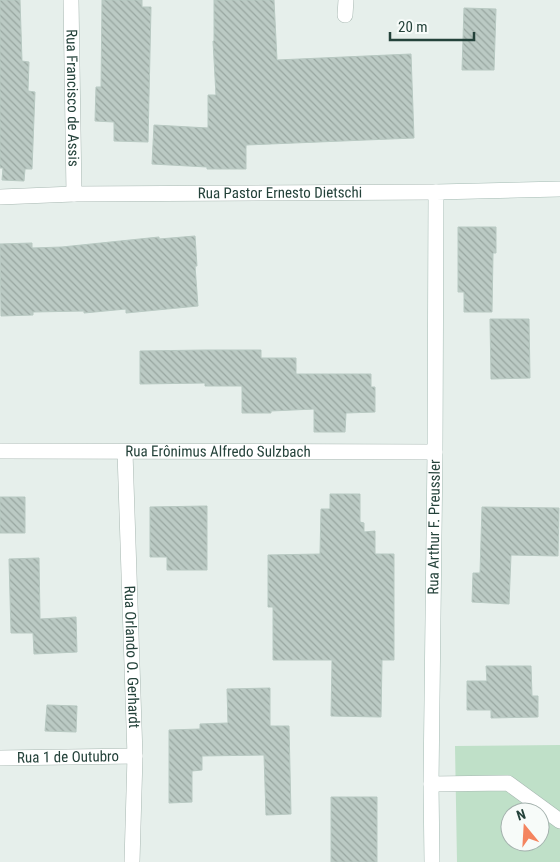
<svg xmlns="http://www.w3.org/2000/svg" width="560" height="862" viewBox="0 0 560 862" font-family="'Roboto Condensed',sans-serif">
  <style>
    .green { fill: #bfe0c8; fill-rule: evenodd }
    .building { fill: url(#building-back-hatch); stroke: #b8c9c2 }
    .lines { fill: none; stroke-linecap: round; stroke-linejoin: round }
    .lane-casing { stroke: #a8b8b2; stroke-width: 16 }
    .street-casing { stroke: #a8b8b2; stroke-width: 16 }
    .secondary-casing { stroke: #a4bbb3; stroke-width: 16 }
    .lane { stroke: #fff; stroke-width: 15 }
    .street { stroke: #fff; stroke-width: 15 }
    .secondary { stroke: #fff; stroke-width: 15 }
    .labels { text-anchor: middle; stroke-width: 5; stroke-linejoin: round; paint-order: stroke }
    .street-label { font-size: 15px; fill: #24423a; stroke: #f7fbf9 }
  </style>
  <defs>
    <pattern id="building-back-hatch" width="6" height="6" patternUnits="userSpaceOnUse" patternTransform="scale(1.25)"><rect width="6" height="6" fill="#bbcac4"/><path d="M-1 5l2 2M0 0l6 6M5-1l2 2" fill="none" stroke="#98a6a0"/></pattern>
  </defs>
  <rect width="100%" height="100%" fill="#e6efeb"/>
  <path class="green" d="M 560,745 L 560,862 L 457,862 L 455,746 ZM 510,812 L 540,812 L 540,842 L 510,842 Z"/>
  <path class="building" d="M 0,0 L 20,0 L 22,61 L 29,62 L 28,91 L 35,92 L 32,169 L 25,169 L 24,181 L 2,180 L 3,168 L 0,168 Z
    M 102,0 L 142,0 L 142,7 L 151,7 L 148,142 L 114,141 L 114,122 L 95,121 L 96,87 L 101,87 Z
    M 214,0 L 274,0 L 277,60 L 411,54 L 414,138 L 246,145 L 246,169 L 207,169 L 207,167 L 152,164 L 154,125 L 208,128 L 208,95 L 216,95 L 213,41 L 214,41 Z
    M 464,8 L 496,9 L 494,70 L 462,70 Z
    M 458,227 L 496,227 L 496,253 L 493,253 L 492,312 L 464,312 L 464,292 L 458,292 Z
    M 195,236 L 197,266 L 195,266 L 198,306 L 126,313 L 126,309 L 84,313 L 84,311 L 33,312 L 33,315 L 1,316 L 0,244 L 32,243 L 32,248 L 62,247 L 159,237 L 159,239 Z
    M 490,319 L 529,319 L 530,378 L 491,379 Z
    M 206,350 L 261,350 L 261,358 L 296,358 L 296,374 L 371,374 L 371,387 L 375,387 L 375,412 L 346,413 L 345,432 L 314,432 L 314,409 L 271,411 L 271,413 L 242,413 L 242,386 L 205,386 L 205,383 L 140,384 L 140,351 Z
    M 330,494 L 360,494 L 360,522 L 364,523 L 364,532 L 375,531 L 375,554 L 394,554 L 394,660 L 382,660 L 381,717 L 331,716 L 332,660 L 273,660 L 273,607 L 268,607 L 268,555 L 320,554 L 321,509 L 330,509 Z
    M 0,497 L 25,497 L 25,533 L 0,533 Z
    M 207,506 L 207,570 L 167,570 L 167,557 L 150,557 L 150,507 Z
    M 482,507 L 559,508 L 558,556 L 511,555 L 509,604 L 472,602 L 473,573 L 480,573 Z
    M 39,558 L 40,619 L 76,617 L 77,652 L 34,654 L 33,633 L 11,633 L 9,559 Z
    M 486,666 L 531,666 L 532,696 L 538,696 L 538,717 L 491,718 L 491,710 L 467,710 L 467,681 L 487,681 Z
    M 270,688 L 270,726 L 289,726 L 291,814 L 266,815 L 264,755 L 202,756 L 202,770 L 192,771 L 192,802 L 169,803 L 169,730 L 200,729 L 200,724 L 228,723 L 227,689 Z
    M 47,705 L 77,706 L 76,732 L 45,731 Z
    M 331,797 L 377,797 L 377,862 L 331,862 Z"/>
  <g class="lines">
    <defs>
      <path id="lane" d="M 345,15 L 346,0
        M 431,784 L 508,783 L 560,821"/>
      <g id="street">
        <path id="s1" d="M 71,0 L 74,194"/>
        <path id="s2" d="M 0,197 L 74,194 L 436,192"/>
        <path id="s3" d="M 0,451 L 435,452"/>
        <path id="s4" d="M 125,452 L 135,756 L 132,862"/>
        <path id="s5" d="M 0,758 L 135,756"/>
      </g>
      <g id="secondary">
        <path id="s6" d="M 432,862 L 431,784 L 435,452 L 436,192 L 560,189"/>
      </g>
    </defs>
    <use href="#lane" class="lane-casing"/>
    <use href="#street" class="street-casing"/>
    <use href="#secondary" class="secondary-casing"/>
    <use href="#lane" class="lane"/>
    <use href="#street" class="street"/>
    <use href="#secondary" class="secondary"/>
  </g>
  <g class="labels">
    <g class="street-label">
      <text dy="5" stroke="none"><textPath href="#s1" startOffset="98">Rua Francisco de Assis</textPath></text>
      <text dy="5" stroke="none"><textPath href="#s2" startOffset="280">Rua Pastor Ernesto Dietschi</textPath></text>
      <text dy="5" stroke="none"><textPath href="#s3" startOffset="218">Rua Erônimus Alfredo Sulzbach</textPath></text>
      <text dy="5" stroke="none"><textPath href="#s6" startOffset="335">Rua Arthur F. Preussler</textPath></text>
      <text dy="5" stroke="none"><textPath href="#s4" startOffset="205">Rua Orlando O. Gerhardt</textPath></text>
      <text dy="5" stroke="none"><textPath href="#s5" startOffset="68">Rua 1 de Outubro</textPath></text>
    </g>
  </g>
  <g transform="translate(525 827) rotate(342)"><circle r="24" fill="#f7fbf9" stroke="#a3b1ad"/>
  <path d="M0-4L9 19L0 12L-9 19Z" fill="#f4845f"/>
  <text y="-8" font-size="14" font-weight="bold" text-anchor="middle" fill="#24423a">N</text>
  </g>
  <path d="M390 32v8h84v-8" fill="none" stroke="#24423a" stroke-width="2.5"/>
  <text x="398" y="32" font-size="15" fill="#24423a" stroke="#f7fbf9" stroke-width="4" paint-order="stroke">20 m</text>
</svg>
